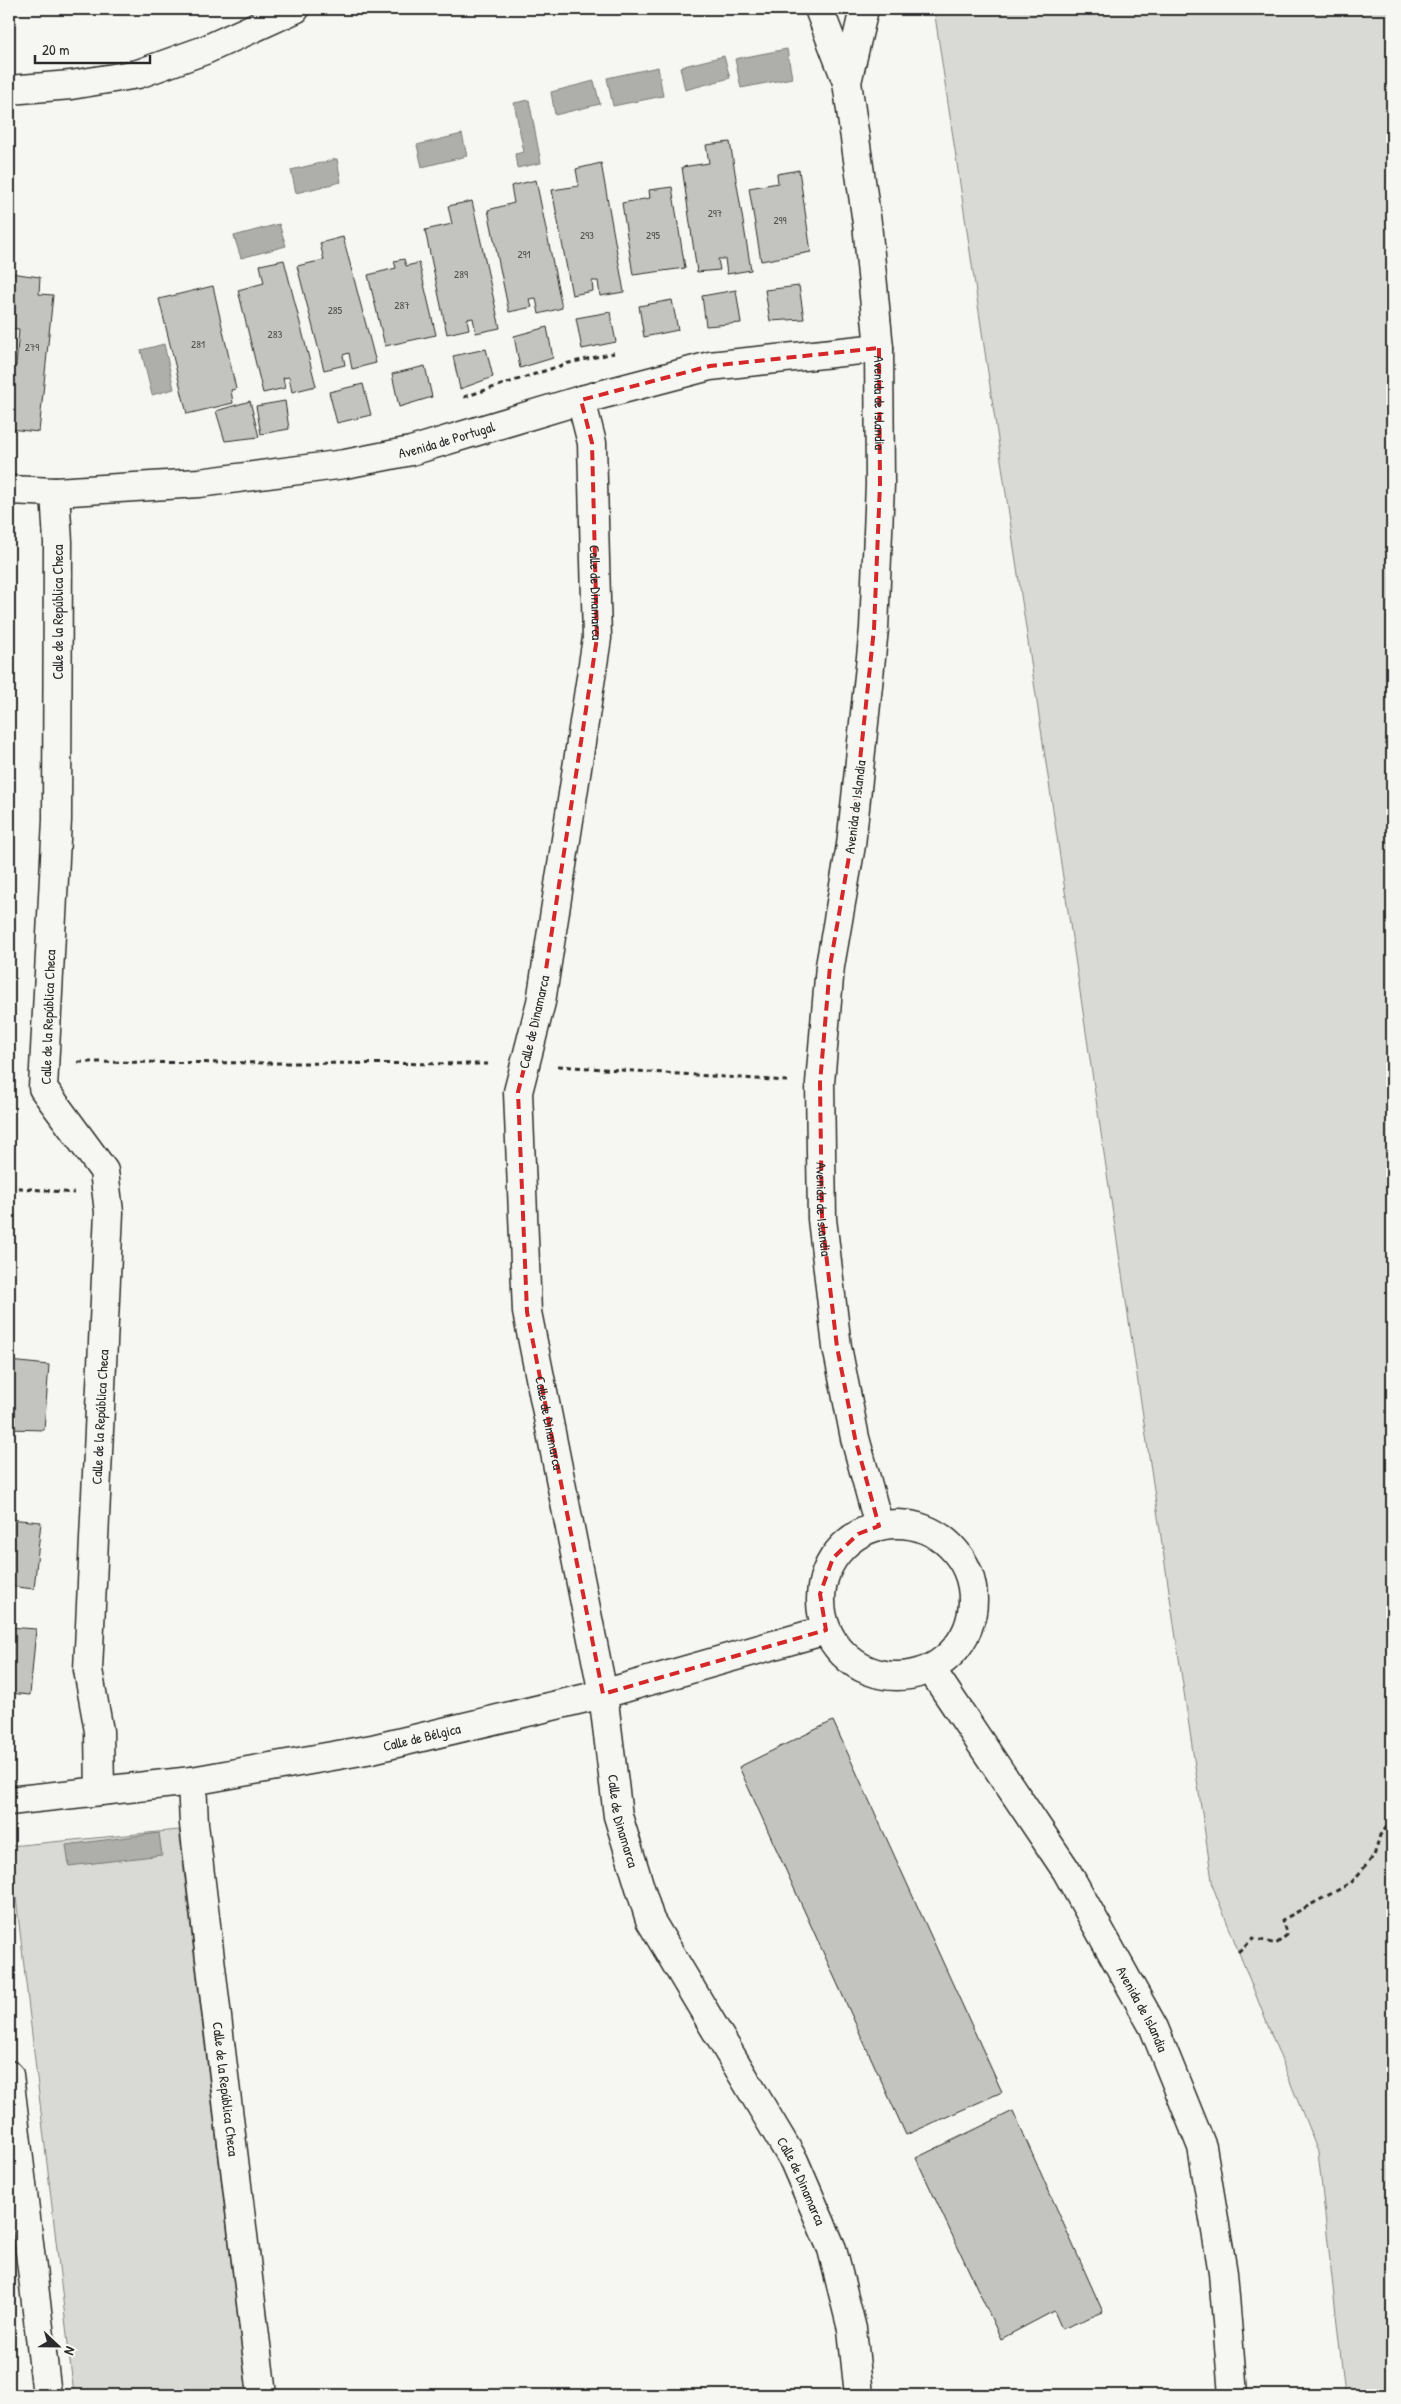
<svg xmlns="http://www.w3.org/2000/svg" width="1401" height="2404" viewBox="0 0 1401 2404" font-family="'Patrick Hand',sans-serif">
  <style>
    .green { fill: #d9d9d5; stroke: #828280 }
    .water { fill: #aeaeab; stroke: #7a7a78 }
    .building { fill: #c3c3c0; stroke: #2b2b2b }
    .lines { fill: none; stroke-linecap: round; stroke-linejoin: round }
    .street-casing { stroke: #2b2b2b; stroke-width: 31 }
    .secondary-casing { stroke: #2b2b2b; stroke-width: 31 }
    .primary-casing { stroke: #2b2b2b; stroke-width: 31 }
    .path { stroke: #2b2b2b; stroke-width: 3; stroke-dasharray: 5 4; stroke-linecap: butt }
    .street { stroke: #f6f6f2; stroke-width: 28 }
    .secondary { stroke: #f6f6f2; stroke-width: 28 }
    .primary { stroke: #f6f6f2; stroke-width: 28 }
    .marked { fill: none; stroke: #d62828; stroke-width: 4; stroke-dasharray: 10 6; stroke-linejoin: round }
    .labels { text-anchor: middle; stroke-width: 5; stroke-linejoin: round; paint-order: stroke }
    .number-label { font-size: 11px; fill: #515150 }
    .street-label { font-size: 14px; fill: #2b2b2b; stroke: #f6f6f2 }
  </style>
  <rect width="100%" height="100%" fill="#f6f6f2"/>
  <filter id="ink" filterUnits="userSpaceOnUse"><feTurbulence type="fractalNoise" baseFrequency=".02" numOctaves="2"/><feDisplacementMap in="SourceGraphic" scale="10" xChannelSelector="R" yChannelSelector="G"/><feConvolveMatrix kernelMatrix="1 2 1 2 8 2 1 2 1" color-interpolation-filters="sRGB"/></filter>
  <g filter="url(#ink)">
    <path class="green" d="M 934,9 L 1392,9 L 1392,2395 L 1345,2395 L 1318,2152 L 1213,1887 Z
      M 179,1830 L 247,2395 L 74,2395 L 10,1846 Z"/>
    <path class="water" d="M 787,49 L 792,78 L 741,88 L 735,59 Z
      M 724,56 L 730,78 L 685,90 L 680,67 Z
      M 658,67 L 663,96 L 613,106 L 607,78 Z
      M 594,81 L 600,104 L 555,115 L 551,92 Z
      M 529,100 L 541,163 L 517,168 L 515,154 L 524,152 L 514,103 Z
      M 462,134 L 467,156 L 422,167 L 417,145 Z
      M 337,159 L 341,182 L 296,193 L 291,170 Z
      M 279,224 L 286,246 L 241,258 L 234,236 Z
      M 164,344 L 174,389 L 152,395 L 141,350 Z
      M 159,1833 L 162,1855 L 69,1866 L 66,1845 Z"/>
    <path class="building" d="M 730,142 L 751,270 L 727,274 L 725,259 L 718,259 L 720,270 L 697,272 L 682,167 L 709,163 L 706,145 Z
      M 601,163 L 624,292 L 600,296 L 598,281 L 592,281 L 593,291 L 572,295 L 552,190 L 579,186 L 576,169 Z
      M 799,170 L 811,252 L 761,261 L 749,188 L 778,183 L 777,174 Z
      M 536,180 L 562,308 L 539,314 L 536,298 L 529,299 L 532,307 L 509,312 L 488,210 L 514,203 L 511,186 Z
      M 672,187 L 685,268 L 633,275 L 622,203 L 650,198 L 649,190 Z
      M 472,201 L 500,328 L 476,333 L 473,318 L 467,319 L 469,329 L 447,334 L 425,230 L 452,224 L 448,206 Z
      M 343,237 L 376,363 L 352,369 L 349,353 L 343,355 L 345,365 L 324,370 L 297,266 L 324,260 L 320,243 Z
      M 404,259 L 406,266 L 419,263 L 436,335 L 385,346 L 368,275 L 396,268 L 394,261 Z
      M 284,260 L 316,386 L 292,392 L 289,377 L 283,378 L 285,388 L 263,393 L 238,290 L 264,283 L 260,265 Z
      M 10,273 L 40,277 L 39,294 L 53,295 L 39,432 L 9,429 L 9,365 L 16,366 L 19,329 L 9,328 Z
      M 213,286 L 236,389 L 231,390 L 233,403 L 187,414 L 159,299 Z
      M 799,286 L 804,319 L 770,321 L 765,290 Z
      M 736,290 L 741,323 L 706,326 L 702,296 Z
      M 672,300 L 678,330 L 644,337 L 639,306 Z
      M 610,312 L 616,342 L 582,349 L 576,318 Z
      M 547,327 L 553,358 L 520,368 L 514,336 Z
      M 486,349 L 493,377 L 460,389 L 453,356 Z
      M 425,366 L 432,397 L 399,407 L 392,374 Z
      M 363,384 L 371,415 L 337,423 L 329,392 Z
      M 250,401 L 259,437 L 225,441 L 216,411 Z
      M 285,401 L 289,429 L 261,434 L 256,406 Z
      M 9,1361 L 49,1365 L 44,1430 L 9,1429 Z
      M 9,1519 L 41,1522 L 34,1589 L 9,1586 Z
      M 9,1627 L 36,1629 L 30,1695 L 9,1693 Z
      M 833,1721 L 1002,2092 L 906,2135 L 739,1767 Z
      M 1013,2111 L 1103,2312 L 1062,2329 L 1054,2311 L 1001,2339 L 916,2158 Z"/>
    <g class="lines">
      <defs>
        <g id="street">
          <path id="s1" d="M 581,400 L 592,443 L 597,638 L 541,1002 L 518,1092 L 527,1312 L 603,1694 L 618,1816 L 650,1920 L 794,2161 L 832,2249 L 852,2329 L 859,2395"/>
          <path id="s2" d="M 9,490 L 55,492 L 199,483 L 345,464 L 411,451 L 581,400 L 710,366 L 879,348"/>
          <path d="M 55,492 L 58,542 L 57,820 L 43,1088 L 104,1171 L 109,1212 L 88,1670 L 99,1731 L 100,1791"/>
          <path id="s3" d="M 192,1781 L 194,1824 L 262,2395"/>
          <path id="s4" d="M 9,1801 L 192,1781 L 372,1749 L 603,1694 L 826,1630"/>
          <path d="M 9,2075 L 47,2395"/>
        </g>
        <g id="secondary">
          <path id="s5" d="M 819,9 L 847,82 L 867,223 L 879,348 L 880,484 L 874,629 L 851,845 L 830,966 L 820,1083 L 822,1219 L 837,1347 L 855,1438 L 879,1526"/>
          <path d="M 847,82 L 864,9"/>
          <circle cx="897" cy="1600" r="76"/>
          <path id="s6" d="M 931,1669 L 1066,1870 L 1154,2028 L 1202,2147 L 1223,2273 L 1233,2395"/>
        </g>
        <path id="primary" d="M 9,90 L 71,85 L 138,74 L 205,50 L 295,9"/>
      </defs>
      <use href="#street" class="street-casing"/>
      <use href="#secondary" class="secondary-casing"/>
      <use href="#primary" class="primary-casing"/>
      <path class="path" d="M 464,397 L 569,363 L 614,353
        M 78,1062 L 490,1064
        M 558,1066 L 787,1081
        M 9,1187 L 74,1193
        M 1238,1952 L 1253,1938 L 1276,1944 L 1287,1935 L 1282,1920 L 1351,1883 L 1374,1856 L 1380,1835 L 1392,1821"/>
      <use href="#street" class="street"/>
      <use href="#secondary" class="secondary"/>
      <use href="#primary" class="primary"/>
    </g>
  </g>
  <path class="marked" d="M 879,348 L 880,484 L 874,629 L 851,845 L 830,966 L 820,1083 L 822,1219 L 837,1347 L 855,1438 L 879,1526 L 858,1534 L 833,1558 L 820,1594 L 826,1630 L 603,1694 L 527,1312 L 518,1092 L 541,1002 L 597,638 L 592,443 L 581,400 L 710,366 Z"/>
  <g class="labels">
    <g class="number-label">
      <text x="715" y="217">297</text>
      <text x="780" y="224">299</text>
      <text x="587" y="239">293</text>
      <text x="653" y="239">295</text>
      <text x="524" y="258">291</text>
      <text x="461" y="278">289</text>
      <text x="402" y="309">287</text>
      <text x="335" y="314">285</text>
      <text x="275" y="338">283</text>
      <text x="198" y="348">281</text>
      <text x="32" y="351">279</text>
    </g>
    <g class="street-label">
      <text dy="5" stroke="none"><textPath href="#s5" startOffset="401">Avenida de Islandia</textPath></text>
      <text dy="5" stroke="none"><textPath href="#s2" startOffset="442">Avenida de Portugal</textPath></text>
      <text dy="5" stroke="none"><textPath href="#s1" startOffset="194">Calle de Dinamarca</textPath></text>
      <text transform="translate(58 612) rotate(-90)" y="5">Calle de la República Checa</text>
      <text transform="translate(855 807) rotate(-83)" y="5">Avenida de Islandia</text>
      <text transform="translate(48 1017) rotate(-88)" y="5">Calle de la República Checa</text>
      <text transform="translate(534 1022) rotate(-77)" y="5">Calle de Dinamarca</text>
      <text dy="5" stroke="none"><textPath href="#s5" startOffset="1211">Avenida de Islandia</textPath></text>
      <text transform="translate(100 1417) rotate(-87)" y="5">Calle de la República Checa</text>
      <text dy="5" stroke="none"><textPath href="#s1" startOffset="1034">Calle de Dinamarca</textPath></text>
      <text dy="5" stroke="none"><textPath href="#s4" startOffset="418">Calle de Bélgica</textPath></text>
      <text dy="5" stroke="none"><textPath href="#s1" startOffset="1439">Calle de Dinamarca</textPath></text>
      <text dy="5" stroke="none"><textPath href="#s6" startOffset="401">Avenida de Islandia</textPath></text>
      <text dy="5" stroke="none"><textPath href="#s3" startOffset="310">Calle de la República Checa</textPath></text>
      <text dy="5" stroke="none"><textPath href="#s1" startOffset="1844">Calle de Dinamarca</textPath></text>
    </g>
  </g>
  <rect width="1401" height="2404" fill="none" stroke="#f6f6f2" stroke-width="30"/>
  <rect x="15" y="15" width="1371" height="2374" fill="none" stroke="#2b2b2b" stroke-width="2" filter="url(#ink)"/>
  <g transform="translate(58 2346) rotate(112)" stroke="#f6f6f2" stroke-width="4" paint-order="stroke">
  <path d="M0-4L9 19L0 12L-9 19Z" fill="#2b2b2b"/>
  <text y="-8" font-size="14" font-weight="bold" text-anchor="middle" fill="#2b2b2b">N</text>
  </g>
  <path d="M35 55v8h115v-8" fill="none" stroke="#2b2b2b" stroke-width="2.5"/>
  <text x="42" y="55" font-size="15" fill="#2b2b2b" stroke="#f6f6f2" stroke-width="4" paint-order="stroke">20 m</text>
</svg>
